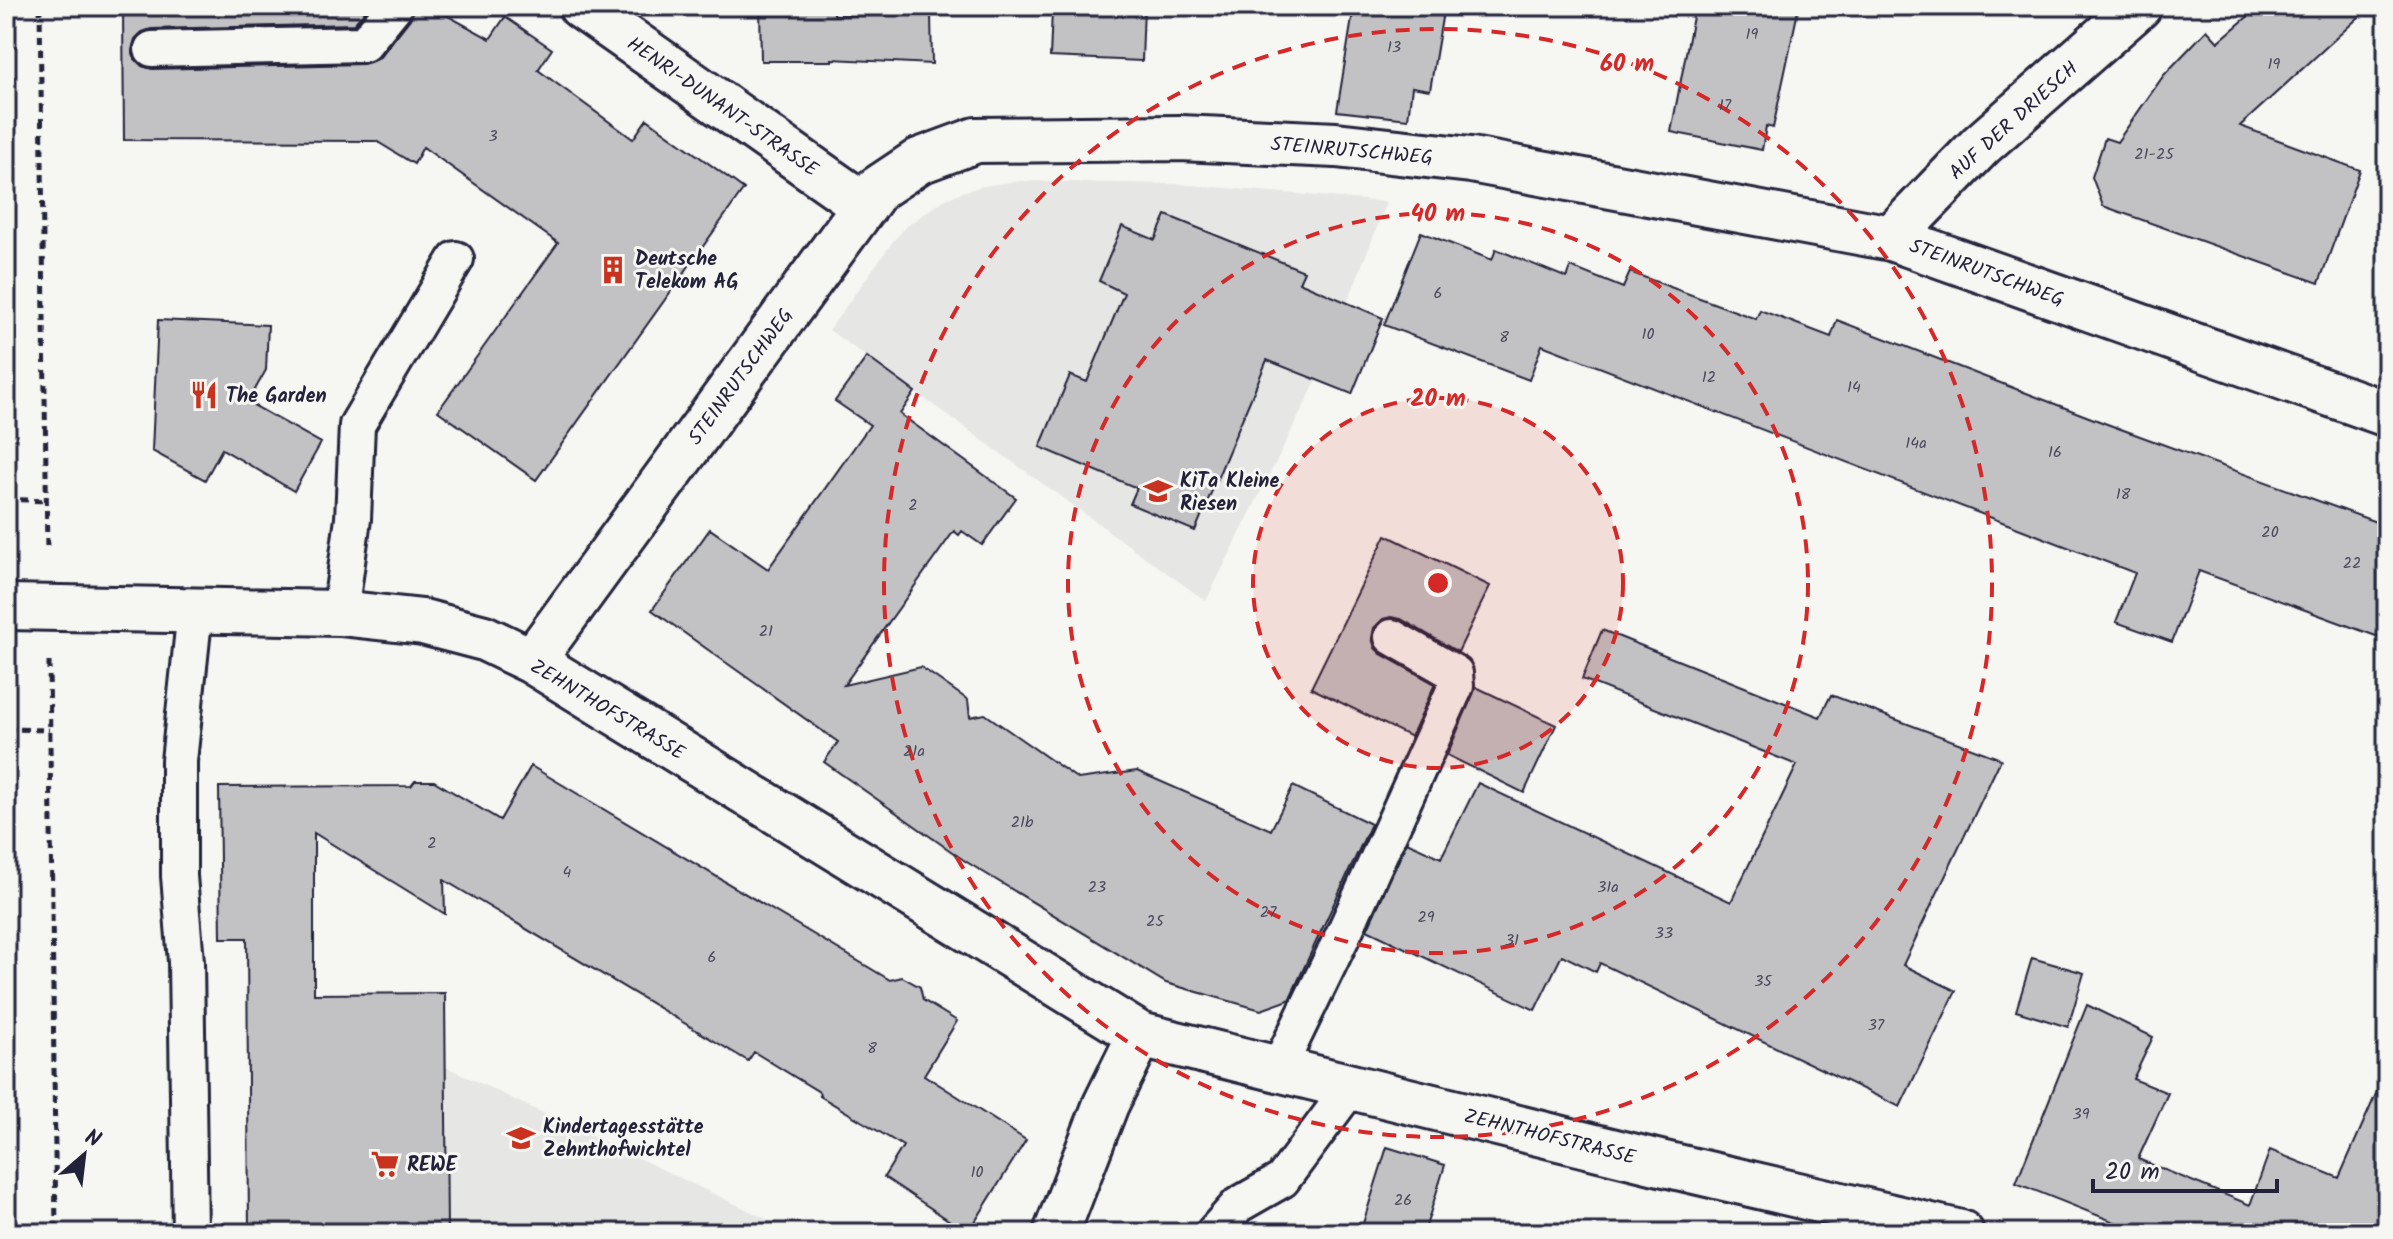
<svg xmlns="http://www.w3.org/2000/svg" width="2393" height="1239" viewBox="0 0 2393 1239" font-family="Kalam,sans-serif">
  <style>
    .built { fill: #e6e6e4 }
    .building { fill: #c2c2c4; stroke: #22223b; stroke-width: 2 }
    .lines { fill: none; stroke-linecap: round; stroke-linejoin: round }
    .service-casing { stroke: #22223b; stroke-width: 40 }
    .minor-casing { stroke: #22223b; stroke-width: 50 }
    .path { stroke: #22223b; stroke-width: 5; stroke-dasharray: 8 6; stroke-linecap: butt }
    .service { stroke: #f6f6f2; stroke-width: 34 }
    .minor { stroke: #f6f6f2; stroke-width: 44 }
    .ring { fill: none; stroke: #d62828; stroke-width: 4; stroke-dasharray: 14 10 }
    .labels { text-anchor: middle; stroke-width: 6; stroke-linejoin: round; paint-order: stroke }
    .number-label { font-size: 16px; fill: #4a4a5d }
    .street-label { font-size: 20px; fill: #22223b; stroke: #f6f6f2 }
    .poi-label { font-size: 20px; font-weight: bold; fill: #22223b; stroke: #f6f6f2; text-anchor: start }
    .centre { fill: #d62828; stroke: #f6f6f2; stroke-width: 4 }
    .ring-label { font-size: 24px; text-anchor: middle; font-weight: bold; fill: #d62828; stroke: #f6f6f2; stroke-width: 6; stroke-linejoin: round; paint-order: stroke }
  </style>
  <rect width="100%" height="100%" fill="#f6f6f2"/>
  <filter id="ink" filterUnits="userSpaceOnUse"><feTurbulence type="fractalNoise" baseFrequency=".0125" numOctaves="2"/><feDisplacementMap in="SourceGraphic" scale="16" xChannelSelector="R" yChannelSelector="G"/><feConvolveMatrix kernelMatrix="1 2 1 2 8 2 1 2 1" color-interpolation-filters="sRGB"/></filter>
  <g filter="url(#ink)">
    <path class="built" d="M 1020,181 L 1179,184 L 1387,202 L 1316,382 L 1206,601 L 829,330 L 894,240 L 908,225 L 944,200 L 962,192 L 983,186 Z
      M 446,1067 L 796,1233 L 448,1233 Z"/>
    <path class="building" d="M 123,6 L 369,6 L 354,24 L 151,29 L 142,32 L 135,39 L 132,50 L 135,59 L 142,66 L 152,69 L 364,64 L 380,57 L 410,19 L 415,6 L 430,6 L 490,39 L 505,17 L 552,49 L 538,70 L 633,139 L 647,119 L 744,189 L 536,480 L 438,411 L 558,243 L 423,147 L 414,164 L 376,141 L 124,140 Z
      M 760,6 L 834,6 L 834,15 L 931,15 L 932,64 L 832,59 L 832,61 L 761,61 Z
      M 1063,6 L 1144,6 L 1142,61 L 1050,57 L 1052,11 L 1063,11 Z
      M 1354,6 L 1444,6 L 1430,90 L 1412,87 L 1408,119 L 1337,111 Z
      M 1695,6 L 1799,6 L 1773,128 L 1766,126 L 1762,150 L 1671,132 Z
      M 2260,6 L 2371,6 L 2240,126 L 2360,170 L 2319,283 L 2103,206 L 2092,177 L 2105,138 L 2117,142 L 2164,75 L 2207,30 L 2218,42 Z
      M 1166,215 L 1304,271 L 1299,282 L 1383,318 L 1352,394 L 1267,360 L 1195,531 L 1130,504 L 1137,488 L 1040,447 L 1070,375 L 1087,382 L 1124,293 L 1099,281 L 1122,226 L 1155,240 Z
      M 1421,232 L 1492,260 L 1496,249 L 1567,278 L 1571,267 L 1623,288 L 1630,272 L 1756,319 L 1760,310 L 1831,337 L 1837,320 L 2107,424 L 2387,526 L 2387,640 L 2199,571 L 2172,642 L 2116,622 L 2135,573 L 1542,345 L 1529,380 L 1384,325 Z
      M 158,320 L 268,325 L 266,370 L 248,402 L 321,443 L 294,491 L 222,449 L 205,480 L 152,451 Z
      M 867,357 L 915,392 L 900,414 L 1016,498 L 982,545 L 962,531 L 959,535 L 954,531 L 844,685 L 921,667 L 968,700 L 970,717 L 985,714 L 1078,779 L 1137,771 L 1271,830 L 1293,786 L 1371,824 L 1289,1000 L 1261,1010 L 1166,983 L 965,861 L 824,762 L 838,742 L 652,610 L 710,529 L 768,569 L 870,425 L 835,401 Z
      M 1386,535 L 1490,586 L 1458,652 L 1401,619 L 1391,617 L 1383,619 L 1374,628 L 1372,638 L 1375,648 L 1381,654 L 1435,684 L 1411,737 L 1311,688 Z
      M 1602,630 L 1820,717 L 1831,695 L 2001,759 L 1903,965 L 1956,991 L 1900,1107 L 1600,963 L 1596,972 L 1562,955 L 1535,1010 L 1367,930 L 1407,842 L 1441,858 L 1478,783 L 1731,902 L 1797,765 L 1582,679 Z
      M 1476,687 L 1556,725 L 1524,793 L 1447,755 Z
      M 531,766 L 890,980 L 902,977 L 920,987 L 923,1000 L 957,1021 L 924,1075 L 1026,1140 L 968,1233 L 884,1177 L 903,1146 L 820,1096 L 819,1092 L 754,1052 L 748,1061 L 444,880 L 445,914 L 314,833 L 314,994 L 445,993 L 447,1233 L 249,1233 L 247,938 L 221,938 L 219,787 L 411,786 L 415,781 L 434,781 L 500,820 Z
      M 2032,958 L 2084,973 L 2068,1027 L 2016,1011 Z
      M 2087,1005 L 2153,1037 L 2133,1079 L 2168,1093 L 2138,1159 L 2250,1205 L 2270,1150 L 2339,1178 L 2387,1069 L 2387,1233 L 2142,1233 L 2016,1183 Z
      M 1387,1147 L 1445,1165 L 1424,1233 L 1360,1233 Z"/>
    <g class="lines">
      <defs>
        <path id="service" d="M 152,49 L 364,44 L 395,6
          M 340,613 L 353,519 L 357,425 L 456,259
          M 1278,1069 L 1343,935 L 1456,686 L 1455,673 L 1392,637
          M 190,1233 L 186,962 L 179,876 L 179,761 L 195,610
          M 1213,1233 L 1238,1205 L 1282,1180 L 1351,1087"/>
        <path id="minor" d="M 581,6 L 865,206
          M 1891,238 L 1981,145 L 2139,6
          M 6,607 L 340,613 L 423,622 L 484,638 L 532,661 L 1140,1035 L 1656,1162 L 1961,1233
          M 532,661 L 877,189 L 919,161 L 976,140 L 1180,138 L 1336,145 L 1471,160 L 1891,238 L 2387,414
          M 1056,1233 L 1106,1104 L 1140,1035"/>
      </defs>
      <use href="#service" class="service-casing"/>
      <use href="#minor" class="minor-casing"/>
      <path class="path" d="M 40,6 L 47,552
        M 6,499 L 46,501
        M 49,662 L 56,1233
        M 6,729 L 49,730"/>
      <use href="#service" class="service"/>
      <use href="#minor" class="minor"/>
    </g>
  </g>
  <circle cx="1438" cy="583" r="185" fill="#d62828" fill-opacity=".12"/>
  <g class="ring">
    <circle cx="1438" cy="583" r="185"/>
    <circle cx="1438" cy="583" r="370"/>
    <circle cx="1438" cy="583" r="554"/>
  </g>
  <defs>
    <symbol id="building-bare" viewBox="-9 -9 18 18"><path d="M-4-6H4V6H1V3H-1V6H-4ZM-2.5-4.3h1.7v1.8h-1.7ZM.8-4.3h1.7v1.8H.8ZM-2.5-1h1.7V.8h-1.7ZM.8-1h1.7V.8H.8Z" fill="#c8321e" stroke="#f6f6f2" stroke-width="2.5" paint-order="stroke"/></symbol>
    <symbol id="restaurant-bare" viewBox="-9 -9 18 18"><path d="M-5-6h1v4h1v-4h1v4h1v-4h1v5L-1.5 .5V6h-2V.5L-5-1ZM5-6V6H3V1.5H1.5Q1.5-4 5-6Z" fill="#c8321e" stroke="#f6f6f2" stroke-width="2.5" paint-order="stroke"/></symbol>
    <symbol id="school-bare" viewBox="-9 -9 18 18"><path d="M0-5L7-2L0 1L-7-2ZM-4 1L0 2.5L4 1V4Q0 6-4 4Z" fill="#c8321e" stroke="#f6f6f2" stroke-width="2.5" paint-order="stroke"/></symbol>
    <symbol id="supermarket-bare" viewBox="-9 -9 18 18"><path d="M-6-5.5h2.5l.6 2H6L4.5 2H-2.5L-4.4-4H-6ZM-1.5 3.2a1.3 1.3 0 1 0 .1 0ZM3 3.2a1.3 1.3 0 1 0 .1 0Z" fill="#c8321e" stroke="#f6f6f2" stroke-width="2.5" paint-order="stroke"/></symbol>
  </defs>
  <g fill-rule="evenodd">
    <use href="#building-bare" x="593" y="250" width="40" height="40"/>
    <use href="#restaurant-bare" x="184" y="375" width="40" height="40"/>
    <use href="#school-bare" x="1138" y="471" width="40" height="40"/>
    <use href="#school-bare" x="501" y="1118" width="40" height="40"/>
    <use href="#supermarket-bare" x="365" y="1144" width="40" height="40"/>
  </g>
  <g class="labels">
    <g class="number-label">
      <text x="1752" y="39">19</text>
      <text x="1394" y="52">13</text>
      <text x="2274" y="69">19</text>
      <text x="1725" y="110">17</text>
      <text x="493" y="141">3</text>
      <text x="2154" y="159">21-25</text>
      <text x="1438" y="298">6</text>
      <text x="1648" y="339">10</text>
      <text x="1504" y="342">8</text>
      <text x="1709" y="382">12</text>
      <text x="1854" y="392">14</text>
      <text x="1916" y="448">14a</text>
      <text x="2055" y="457">16</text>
      <text x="2123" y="499">18</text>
      <text x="913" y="510">2</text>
      <text x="2270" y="537">20</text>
      <text x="2352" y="568">22</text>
      <text x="766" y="636">21</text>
      <text x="914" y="756">21a</text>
      <text x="1022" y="827">21b</text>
      <text x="432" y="848">2</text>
      <text x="567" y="877">4</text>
      <text x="1097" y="892">23</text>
      <text x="1608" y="892">31a</text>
      <text x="1268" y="917">27</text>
      <text x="1426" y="922">29</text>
      <text x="1155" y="926">25</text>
      <text x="1664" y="938">33</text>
      <text x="1512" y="945">31</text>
      <text x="712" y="962">6</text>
      <text x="1763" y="986">35</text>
      <text x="1876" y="1030">37</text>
      <text x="872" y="1053">8</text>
      <text x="2081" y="1119">39</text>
      <text x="977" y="1177">10</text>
      <text x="1403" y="1205">26</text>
    </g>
    <g class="street-label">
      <text transform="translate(723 106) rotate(35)" y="7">HENRI-DUNANT-STRASSE</text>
      <text transform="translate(2013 120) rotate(-42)" y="7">AUF DER DRIESCH</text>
      <text transform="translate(1352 150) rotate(5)" y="7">STEINRUTSCHWEG</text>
      <text transform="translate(1987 272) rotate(20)" y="7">STEINRUTSCHWEG</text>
      <text transform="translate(740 376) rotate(-54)" y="7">STEINRUTSCHWEG</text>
      <text transform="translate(608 709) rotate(31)" y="7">ZEHNTHOFSTRASSE</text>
      <text transform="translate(1550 1136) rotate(14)" y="7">ZEHNTHOFSTRASSE</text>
    </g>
    <g class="poi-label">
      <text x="635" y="265">Deutsche<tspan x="635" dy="23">Telekom AG</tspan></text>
      <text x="226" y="402">The Garden</text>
      <text x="1180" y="487">KiTa Kleine<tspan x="1180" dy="23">Riesen</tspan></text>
      <text x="543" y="1133">Kindertagesstätte<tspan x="543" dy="23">Zehnthofwichtel</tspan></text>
      <text x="407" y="1171">REWE</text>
    </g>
  </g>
  <circle cx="1438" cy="583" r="12" class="centre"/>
  <g class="ring-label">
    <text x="1627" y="71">60 m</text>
    <text x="1438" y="221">40 m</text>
    <text x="1438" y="406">20 m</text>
  </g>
  <rect width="2393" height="1239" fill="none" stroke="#f6f6f2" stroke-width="32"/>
  <rect x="16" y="16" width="2361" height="1207" fill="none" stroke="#22223b" stroke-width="3" filter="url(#ink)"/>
  <g transform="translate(84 1155) rotate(28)" stroke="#f6f6f2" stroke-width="6" paint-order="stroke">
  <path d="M0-6L14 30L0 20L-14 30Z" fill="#22223b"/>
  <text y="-12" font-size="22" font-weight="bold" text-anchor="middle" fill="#22223b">N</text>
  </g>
  <path d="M2093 1179v12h184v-12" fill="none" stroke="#22223b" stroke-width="4"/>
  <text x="2105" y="1179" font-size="24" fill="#22223b" stroke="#f6f6f2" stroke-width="6" paint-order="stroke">20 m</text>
</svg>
